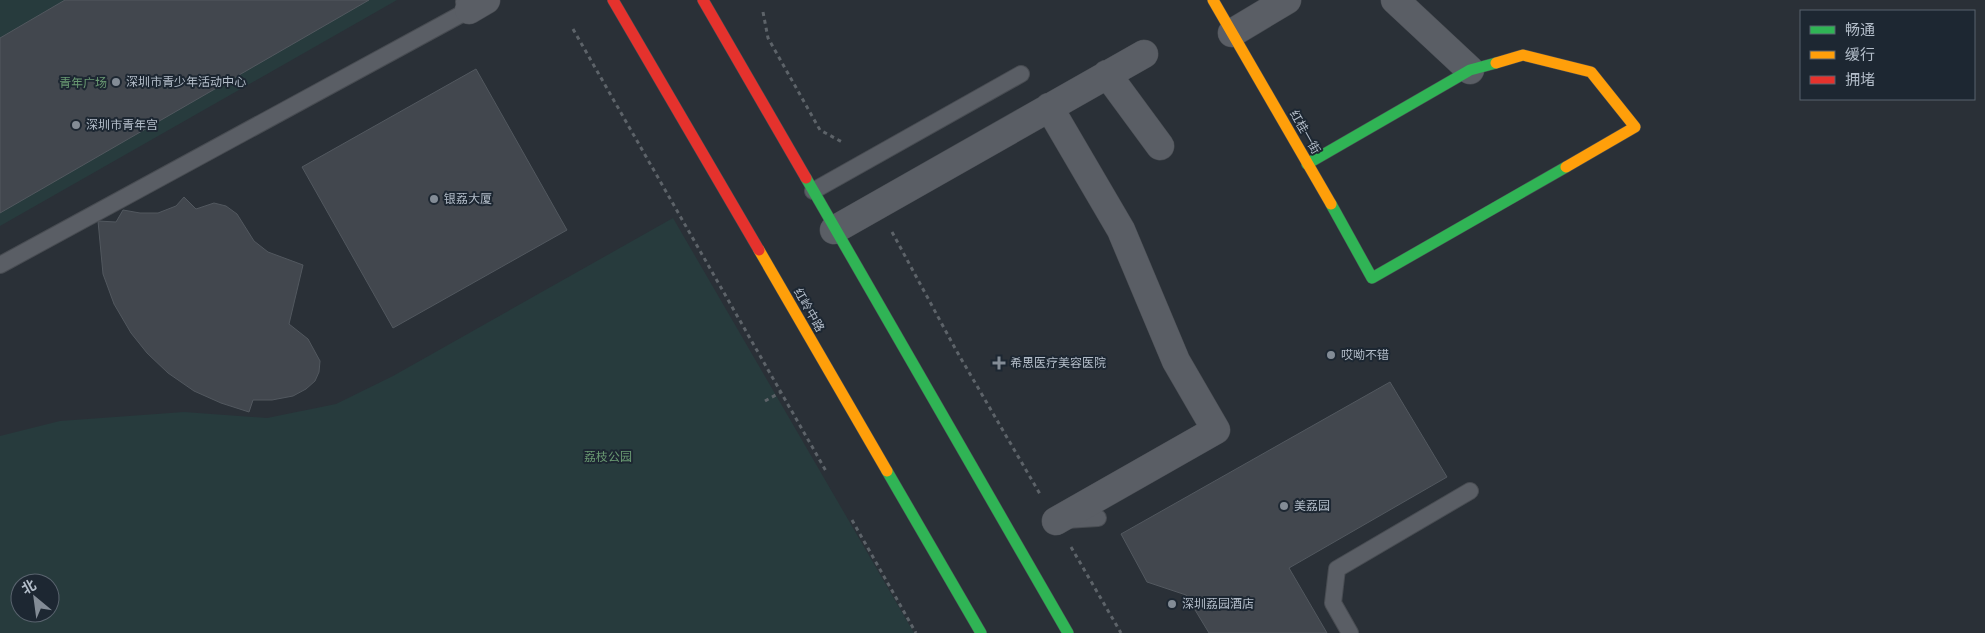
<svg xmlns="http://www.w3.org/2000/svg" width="1985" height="633" viewBox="0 0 1985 633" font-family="Montserrat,'Noto Sans SC',sans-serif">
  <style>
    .green { fill: #273b3d; fill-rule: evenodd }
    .building { fill: #42474e; stroke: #52585f }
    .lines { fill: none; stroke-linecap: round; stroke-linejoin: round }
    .lane-casing { stroke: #484c52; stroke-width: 18 }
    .street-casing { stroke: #484c52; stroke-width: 29 }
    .fast-casing { stroke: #484c52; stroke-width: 12 }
    .slow-casing { stroke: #484c52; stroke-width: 12 }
    .jam-casing { stroke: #484c52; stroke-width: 12 }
    .path { stroke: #5d6369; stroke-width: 3; stroke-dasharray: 4 4; stroke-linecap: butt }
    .lane { stroke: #5a5e65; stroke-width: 16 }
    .street { stroke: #5a5e65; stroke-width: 28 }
    .fast { stroke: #30b455; stroke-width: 11 }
    .slow { stroke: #ff9f0a; stroke-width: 11 }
    .jam { stroke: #e5322d; stroke-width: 11 }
    .poi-dot { fill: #838c96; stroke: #1d2732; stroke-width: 2 }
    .labels { text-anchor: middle; stroke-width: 4; stroke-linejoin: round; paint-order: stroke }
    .poi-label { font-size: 12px; fill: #b3bdc9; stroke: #1d2732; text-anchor: start }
    .park-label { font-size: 12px; fill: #6a9a72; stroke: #1d2732 }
    .street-label { font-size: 12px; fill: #b3bdc9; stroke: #1d2732 }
  </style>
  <rect width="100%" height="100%" fill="#2a3037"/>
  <path class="green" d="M 0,0 L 397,0 L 0,226 Z
    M 673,218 L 914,633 L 0,633 L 0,436 L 60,421 L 184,412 L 267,418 L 336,404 L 393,376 ZM 20,583 L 50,583 L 50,613 L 20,613 Z"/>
  <path class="building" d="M 65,0 L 369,0 L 0,213 L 0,38 Z
    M 476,69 L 567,230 L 393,328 L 302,167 Z
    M 184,197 L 196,209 L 214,203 L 226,206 L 237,214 L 254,241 L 268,252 L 303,265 L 289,324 L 308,339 L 320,361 L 319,372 L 315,381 L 306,389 L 293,396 L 272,400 L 253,400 L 249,412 L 221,403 L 194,391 L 168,373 L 147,353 L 131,333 L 114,304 L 103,274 L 98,221 L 116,222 L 123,210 L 140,213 L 158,213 L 176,206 Z
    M 1390,382 L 1447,477 L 1289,568 L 1327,633 L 1209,633 L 1186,595 L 1147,582 L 1121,534 Z"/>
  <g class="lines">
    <defs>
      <path id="lane" d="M 813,191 L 1021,74
        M 0,265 L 469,10 L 464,2
        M 1066,520 L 1098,518
        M 1350,633 L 1333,603 L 1337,569 L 1470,491"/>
      <path id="street" d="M 1395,0 L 1470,70
        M 469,10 L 486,0
        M 1232,33 L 1287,0
        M 1107,74 L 1160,146
        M 1049,107 L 1121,230 L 1176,361 L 1216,430 L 1056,521
        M 834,230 L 1144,54"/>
      <path id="fast" d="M 1307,164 L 1470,70 L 1496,63
        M 806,178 L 1068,633
        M 1331,204 L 1372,278 L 1566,167
        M 887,471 L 981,633"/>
      <path id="slow" d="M 1213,0 L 1331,204
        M 1496,63 L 1523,55 L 1591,72 L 1635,127 L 1566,167
        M 759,250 L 887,471"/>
      <path id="jam" d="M 613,0 L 759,250
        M 703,0 L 806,178"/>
    </defs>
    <use href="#lane" class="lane-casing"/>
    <use href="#street" class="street-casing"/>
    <use href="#fast" class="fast-casing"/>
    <use href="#slow" class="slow-casing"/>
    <use href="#jam" class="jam-casing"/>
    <path class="path" d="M 763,12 L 768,38 L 820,130 L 842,142
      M 573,29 L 826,471
      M 892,232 L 956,350 L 1040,494
      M 765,401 L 781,392
      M 852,520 L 916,633
      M 1071,547 L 1121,633"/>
    <use href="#lane" class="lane"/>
    <use href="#street" class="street"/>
    <use href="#fast" class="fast"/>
    <use href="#slow" class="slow"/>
    <use href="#jam" class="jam"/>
  </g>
  <g class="poi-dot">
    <circle cx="116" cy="82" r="5"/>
    <circle cx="76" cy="125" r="5"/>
    <circle cx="434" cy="199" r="5"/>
    <circle cx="1331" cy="355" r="5"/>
    <path d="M996.5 355.5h5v5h5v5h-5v5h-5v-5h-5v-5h5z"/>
    <circle cx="1284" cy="506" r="5"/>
    <circle cx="1172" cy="604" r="5"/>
  </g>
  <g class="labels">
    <g class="poi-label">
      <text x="126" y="86">深圳市青少年活动中心</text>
      <text x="86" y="129">深圳市青年宫</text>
      <text x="444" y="203">银荔大厦</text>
      <text x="1341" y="359">哎呦不错</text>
      <text x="1010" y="367">希思医疗美容医院</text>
      <text x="1294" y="510">美荔园</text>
      <text x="1182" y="608">深圳荔园酒店</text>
    </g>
    <g class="park-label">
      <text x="83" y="87">青年广场</text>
      <text x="608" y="461">荔枝公园</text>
    </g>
    <g class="street-label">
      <text transform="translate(1305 132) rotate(60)" y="4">红桂一街</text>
      <text transform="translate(809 310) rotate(60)" y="4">红岭中路</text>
    </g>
  </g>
  <rect x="1800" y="10" width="175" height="90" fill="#1d2732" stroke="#59636e"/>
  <rect x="1810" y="26" width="25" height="8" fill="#30b455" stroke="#59636e"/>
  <text x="1845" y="35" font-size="15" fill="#b3bdc9">畅通</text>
  <rect x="1810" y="51" width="25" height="8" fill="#ff9f0a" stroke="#59636e"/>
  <text x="1845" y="60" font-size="15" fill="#b3bdc9">缓行</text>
  <rect x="1810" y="76" width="25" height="8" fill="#e5322d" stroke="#59636e"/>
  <text x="1845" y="85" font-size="15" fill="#b3bdc9">拥堵</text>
  <g transform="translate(35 598) rotate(331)"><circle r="24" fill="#1d2732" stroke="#59636e"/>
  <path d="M0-4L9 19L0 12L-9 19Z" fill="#838c96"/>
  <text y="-8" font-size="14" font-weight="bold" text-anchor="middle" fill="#b3bdc9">北</text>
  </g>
</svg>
